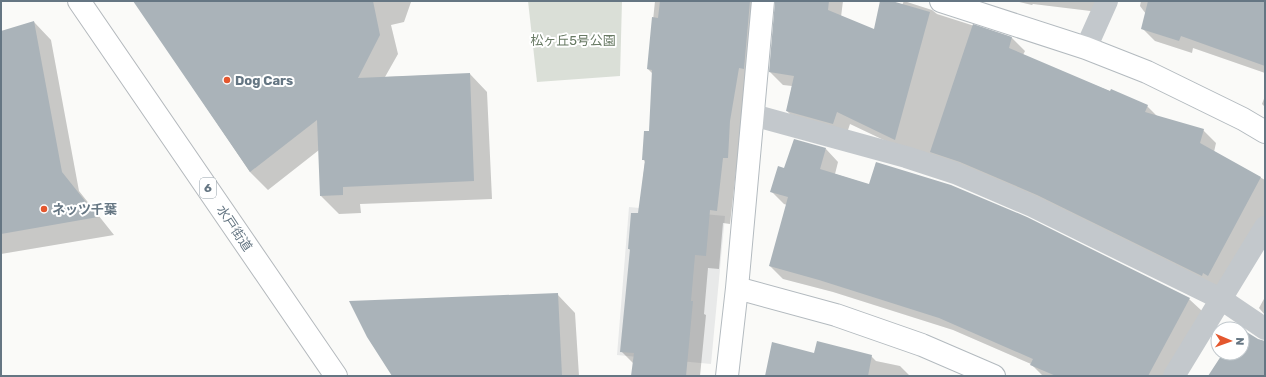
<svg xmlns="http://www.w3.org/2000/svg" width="1266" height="377" viewBox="0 0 1266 377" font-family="Rubik,'Noto Sans JP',sans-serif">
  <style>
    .built { fill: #e8e9e9 }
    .green { fill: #dadfd7 }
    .shadow { fill: #0003 }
    .building { fill: #aab3b9 }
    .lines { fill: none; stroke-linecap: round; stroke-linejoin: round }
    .secondary-casing { stroke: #b3babf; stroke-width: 24 }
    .highway-casing { stroke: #b4b9bd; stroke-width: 24 }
    .street { stroke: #c3c8cc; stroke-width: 22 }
    .secondary { stroke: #fff; stroke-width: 22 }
    .highway { stroke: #fff; stroke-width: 22 }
    .poi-dot { fill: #e4572e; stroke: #fff; stroke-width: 1.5 }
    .labels { text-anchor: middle; stroke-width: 4; stroke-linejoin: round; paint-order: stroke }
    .shield { fill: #fff; stroke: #939fa8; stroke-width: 1 }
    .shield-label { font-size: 12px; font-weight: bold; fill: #657683 }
    .park-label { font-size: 13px; fill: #687a64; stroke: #fff }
    .poi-label { font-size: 13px; font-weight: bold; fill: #657683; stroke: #fff; text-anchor: start }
    .street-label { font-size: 13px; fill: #657683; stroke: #fff }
  </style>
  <rect width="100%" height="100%" fill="#fafaf8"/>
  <path class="built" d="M 629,207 L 725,216 L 711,364 L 617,355 Z"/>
  <path class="green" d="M 528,1 L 622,1 L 620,76 L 537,82 Z"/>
  <path class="shadow" d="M 141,1 L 416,1 L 411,2 L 404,22 L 391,25 L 398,54 L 385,77 L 470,74 L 487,92 L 492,199 L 360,204 L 361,213 L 339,214 L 321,196 L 319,150 L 268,190 L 250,172 L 144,15 Z
    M 655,1 L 756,1 L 741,171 L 736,171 L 730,224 L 723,223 L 719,269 L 708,268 L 704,314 L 706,315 L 700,376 L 632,376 L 634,364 L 621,351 L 631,251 L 629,249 L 639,214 L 645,162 L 643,159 L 650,132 L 653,74 L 648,69 Z
    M 776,1 L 843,1 L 841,17 L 875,30 L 881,1 L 888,1 L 902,5 L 904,1 L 932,10 L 937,14 L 1012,38 L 1025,51 L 1023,55 L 1087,82 L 1147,106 L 1158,117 L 1203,130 L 1216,143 L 1214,152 L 1265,180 L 1265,218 L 1221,288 L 890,143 L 850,124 L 846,136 L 799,124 L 787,111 L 792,86 L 783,85 L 770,72 Z
    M 1015,1 L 1111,1 L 1107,13 L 1033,4 L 1032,5 Z
    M 1141,1 L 1265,1 L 1265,73 L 1193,48 L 1192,53 L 1155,41 L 1142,28 L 1146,14 L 1140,6 Z
    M 34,22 L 51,40 L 79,191 L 114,235 L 1,254 L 1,32 Z
    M 1265,96 L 1265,107 L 1262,104 Z
    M 826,149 L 838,162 L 835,174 L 870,185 L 876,163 L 950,186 L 1189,299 L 1202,311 L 1168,376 L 1043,376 L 1031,364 L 953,330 L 833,292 L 783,279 L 770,266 L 787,205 L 784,204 L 772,192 L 785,169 Z
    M 557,294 L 575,313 L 579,376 L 394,376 Z
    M 1265,297 L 1265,315 L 1259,308 Z
    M 815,355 L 871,356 L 876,361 L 900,366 L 910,376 L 766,376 Z"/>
  <path class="building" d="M 133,1 L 373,1 L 380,35 L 358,78 L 470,73 L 474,181 L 343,187 L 343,195 L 320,196 L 317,120 L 250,172 Z
    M 660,1 L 750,1 L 744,69 L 739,68 L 730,121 L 728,158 L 723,158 L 717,211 L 710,210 L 706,256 L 695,255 L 691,301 L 693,301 L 686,376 L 631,376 L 634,353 L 620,352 L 630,249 L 628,249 L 631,213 L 638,213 L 645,160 L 642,160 L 644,131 L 649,131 L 652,70 L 647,69 L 652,17 L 658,18 Z
    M 775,1 L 829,1 L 828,10 L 874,29 L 880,1 L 892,1 L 930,12 L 895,140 L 837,112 L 833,124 L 786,111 L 794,76 L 769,72 Z
    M 1148,1 L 1265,1 L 1265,66 L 1181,36 L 1179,41 L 1141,29 Z
    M 34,21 L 62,172 L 98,217 L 1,234 L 1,31 Z
    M 973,24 L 1012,37 L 1009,48 L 1110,91 L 1111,89 L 1148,105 L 1145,112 L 1204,129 L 1200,143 L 1261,177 L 1208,276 L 1203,273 L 1202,276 L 1037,195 L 960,162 L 930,152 Z
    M 794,139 L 826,148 L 820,169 L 869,184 L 876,162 L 951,185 L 1027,217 L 1190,298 L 1148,376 L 1056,376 L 1030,365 L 1033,359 L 939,318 L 819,280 L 769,266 L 788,197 L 770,192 L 778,166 L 784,168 Z
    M 558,293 L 562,376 L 392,376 L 367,337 L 349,301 Z
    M 1245,331 L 1258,339 L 1265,341 L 1265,376 L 1208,376 L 1223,353 L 1242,353 L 1242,336 Z
    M 817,341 L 872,355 L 868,376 L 765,376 L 772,342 L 814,353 Z"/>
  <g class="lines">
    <defs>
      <path id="secondary" d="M 941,1 L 1086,48 L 1147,72 L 1243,119 L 1265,132
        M 737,288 L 836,315 L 922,345 L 994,376
        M 727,376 L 737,288 L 763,1"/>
      <path id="highway" d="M 79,1 L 336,376"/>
    </defs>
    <use href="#secondary" class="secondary-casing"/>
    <use href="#highway" class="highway-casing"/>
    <path class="street" d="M 1086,48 L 1107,1
      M 753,115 L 906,157 L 955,173 L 1032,206 L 1221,299 L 1265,329
      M 1174,376 L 1265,227"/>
    <use href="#secondary" class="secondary"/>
    <use href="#highway" class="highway"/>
  </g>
  <g class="poi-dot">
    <circle cx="227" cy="80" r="4"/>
    <circle cx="44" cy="209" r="4"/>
  </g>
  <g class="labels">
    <rect class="shield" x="200" y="178" width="16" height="20" rx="3"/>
    <g class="shield-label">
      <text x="208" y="192">6</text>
    </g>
    <g class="park-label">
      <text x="573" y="45">松ヶ丘5号公園</text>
    </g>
    <g class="poi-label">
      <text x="235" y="85">Dog Cars</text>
      <text x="52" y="214">ネッツ千葉</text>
    </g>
    <g class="street-label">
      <text transform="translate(235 228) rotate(56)" y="5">水戸街道</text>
    </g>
  </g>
  <rect width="1266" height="377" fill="none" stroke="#657683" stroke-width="4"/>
  <g transform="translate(1230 341) rotate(92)"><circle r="19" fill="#ffffff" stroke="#c1c8cd"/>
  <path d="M0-3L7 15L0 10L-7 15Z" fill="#e4572e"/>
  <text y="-6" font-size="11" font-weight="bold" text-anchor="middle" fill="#657683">N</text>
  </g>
</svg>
